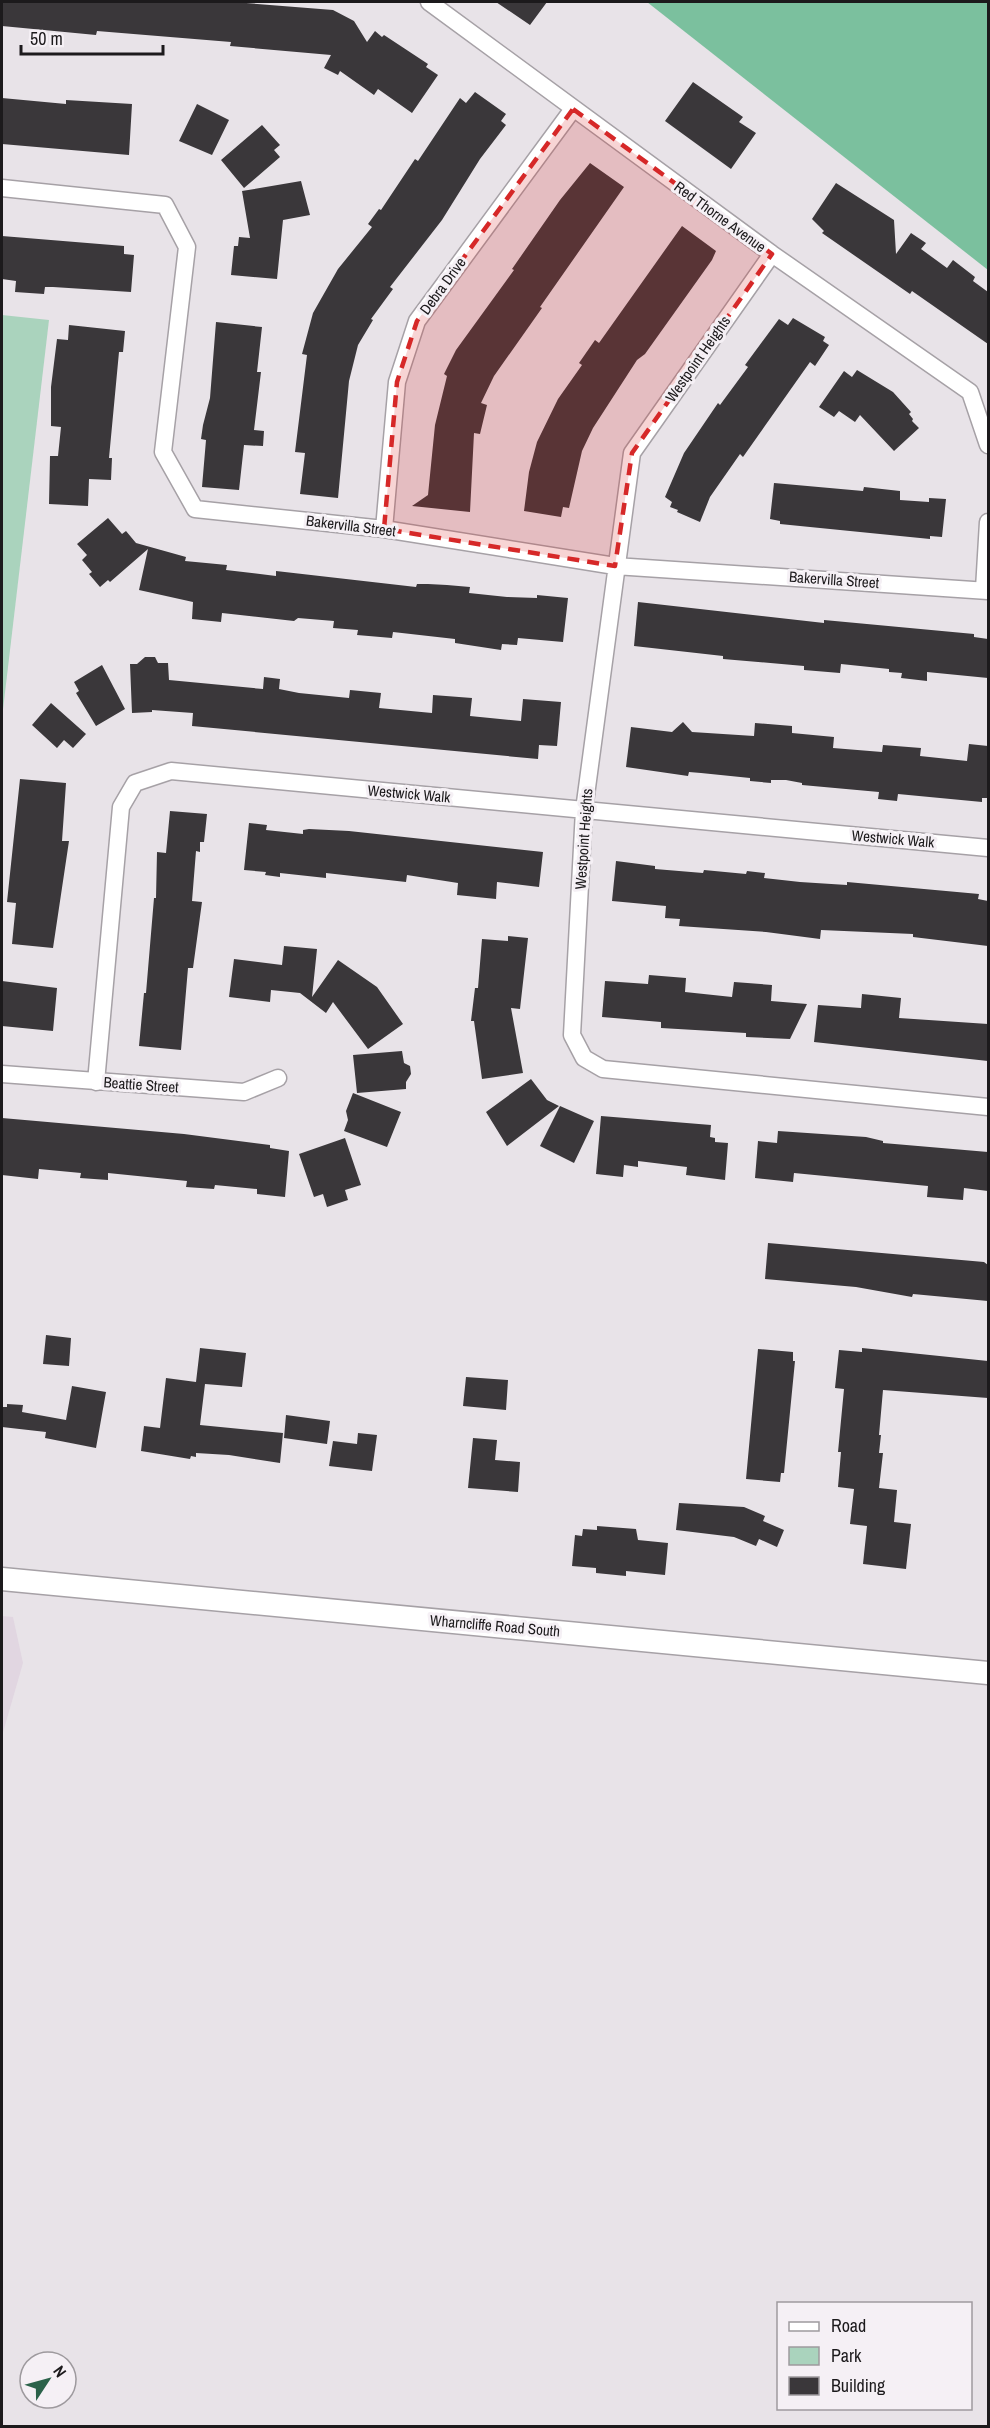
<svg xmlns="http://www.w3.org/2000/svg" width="990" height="2428" viewBox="0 0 990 2428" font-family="'Archivo Narrow',sans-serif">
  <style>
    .built { fill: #e1d6e1 }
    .green { fill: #aad3bd }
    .forest { fill: #7bc09e }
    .building { fill: #3a373a }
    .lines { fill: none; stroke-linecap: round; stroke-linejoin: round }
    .street-casing { stroke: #a6a1a6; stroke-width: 19 }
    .secondary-casing { stroke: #a6a1a6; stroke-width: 25 }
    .street { stroke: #fff; stroke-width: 16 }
    .secondary { stroke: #fff; stroke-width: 22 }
    .marked { fill: #d62828; fill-opacity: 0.2; stroke: #d62828; stroke-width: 4.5; stroke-dasharray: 12 8; stroke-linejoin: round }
    .labels { text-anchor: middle; stroke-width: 6; stroke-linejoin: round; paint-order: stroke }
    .street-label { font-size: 15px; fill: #1c1a1c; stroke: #f5f0f5 }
  </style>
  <rect width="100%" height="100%" fill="#e8e3e8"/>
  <path class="built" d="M 2,1616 L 13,1617 L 23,1663 L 2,1736 Z"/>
  <path class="green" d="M 2,315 L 49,320 L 2,718 Z"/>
  <path class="forest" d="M 647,2 L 988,2 L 988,270 Z"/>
  <path class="building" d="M 2,2 L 233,2 L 333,10 L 354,21 L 367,42 L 375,31 L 382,37 L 384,35 L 428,64 L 426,67 L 438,75 L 412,113 L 378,89 L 374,95 L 340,71 L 338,75 L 324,68 L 331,55 L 230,46 L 231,42 L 97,31 L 96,35 L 2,26 Z
    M 496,2 L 547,2 L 530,25 Z
    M 693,82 L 743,117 L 739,122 L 756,133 L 731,169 L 665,121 Z
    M 475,92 L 506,114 L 501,121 L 506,125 L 480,159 L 442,220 L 390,287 L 393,289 L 371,319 L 373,320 L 358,345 L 349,381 L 338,498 L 300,494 L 305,453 L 295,452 L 307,355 L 302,354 L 313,313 L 338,269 L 372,227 L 368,224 L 379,209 L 381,210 L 415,159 L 418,161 L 460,98 L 466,103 Z
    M 2,98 L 66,104 L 66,100 L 132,104 L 129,155 L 2,144 Z
    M 197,104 L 229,120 L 212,155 L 179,141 Z
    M 262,125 L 280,145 L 274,150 L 280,157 L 244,188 L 221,160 Z
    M 590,163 L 624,187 L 540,307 L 542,308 L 494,376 L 481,403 L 487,405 L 480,434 L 474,433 L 470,512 L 412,506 L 428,495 L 435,425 L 447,376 L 444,374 L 456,350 L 514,270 L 512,269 L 560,200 Z
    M 301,181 L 310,215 L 283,220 L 277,279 L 231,275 L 234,246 L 238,246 L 239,237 L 250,238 L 242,191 Z
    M 836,183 L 894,220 L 896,254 L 911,233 L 926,243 L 921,249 L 947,268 L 953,260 L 975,277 L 973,281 L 988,292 L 988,344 L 912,291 L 910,294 L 822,233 L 824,231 L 812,219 Z
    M 682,226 L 716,251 L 712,260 L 645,354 L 637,360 L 593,428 L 582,451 L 569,508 L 563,507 L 561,517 L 524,511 L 529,472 L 537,442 L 558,399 L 582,365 L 579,363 L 595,340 L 599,343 Z
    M 2,236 L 124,246 L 124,254 L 134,255 L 131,292 L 53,287 L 45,287 L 44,294 L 15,292 L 16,281 L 2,279 Z
    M 793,318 L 825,337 L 823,341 L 829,345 L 815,366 L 810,362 L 743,457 L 740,454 L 710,497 L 700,522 L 677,512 L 678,510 L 670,507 L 672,502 L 665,497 L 684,453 L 718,403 L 720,405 L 748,367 L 745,365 L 779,319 L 788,325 Z
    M 216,322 L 262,327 L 257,372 L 261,372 L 254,430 L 264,431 L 263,446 L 244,445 L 239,490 L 202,487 L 206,440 L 201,439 L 203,425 L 210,398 Z
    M 69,325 L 125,331 L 123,352 L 119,352 L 109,458 L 112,458 L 111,480 L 89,479 L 88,506 L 49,504 L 50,456 L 58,456 L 61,427 L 51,426 L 51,387 L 57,339 L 68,340 Z
    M 857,370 L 893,392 L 911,412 L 909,414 L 913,419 L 912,421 L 919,428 L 894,451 L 860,415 L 855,422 L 839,411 L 834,417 L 819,407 L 844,371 L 852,377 Z
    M 774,483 L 863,491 L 864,487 L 900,491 L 900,500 L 929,502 L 929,498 L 946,499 L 942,537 L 930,536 L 930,539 L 780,524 L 780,521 L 770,519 Z
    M 108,518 L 122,534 L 126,531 L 136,543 L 186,557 L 185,561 L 227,565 L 226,570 L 276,576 L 276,571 L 416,587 L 417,584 L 428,584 L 447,585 L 470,587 L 469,593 L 507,597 L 537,598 L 537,595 L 568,598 L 563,642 L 518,638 L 517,645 L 502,644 L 501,650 L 455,643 L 455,639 L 393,632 L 392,638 L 357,635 L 358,630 L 333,628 L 334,621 L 298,618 L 294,621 L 222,613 L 221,622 L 192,619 L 193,602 L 139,590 L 148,549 L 110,582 L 108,580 L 100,587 L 89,574 L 92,572 L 82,560 L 87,555 L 77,544 Z
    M 638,602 L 824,623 L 824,620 L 974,634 L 974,637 L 988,639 L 988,678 L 927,672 L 927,681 L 901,678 L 902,673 L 889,672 L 889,669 L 841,664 L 840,673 L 804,670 L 804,666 L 723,659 L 723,656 L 634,646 Z
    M 145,657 L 155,657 L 158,663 L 168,663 L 169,680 L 263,689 L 264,677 L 280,679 L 279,689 L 299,693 L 349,698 L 350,690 L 381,693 L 379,708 L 432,713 L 433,695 L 472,698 L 470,716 L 521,721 L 523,699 L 561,702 L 557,746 L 539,745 L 538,759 L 192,726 L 193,713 L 152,710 L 152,712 L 132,713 L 130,664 L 137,664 Z
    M 102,665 L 125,709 L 96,726 L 76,693 L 79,691 L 74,682 Z
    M 51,703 L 86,734 L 73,748 L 64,740 L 57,748 L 32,725 Z
    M 683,722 L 692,732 L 754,736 L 755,723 L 792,726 L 792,733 L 834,737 L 833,748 L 882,752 L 883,745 L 921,748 L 920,756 L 967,761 L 969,744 L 988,746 L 988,798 L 982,798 L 982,802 L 898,794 L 897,801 L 878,799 L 879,792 L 802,785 L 802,783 L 786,780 L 771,780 L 771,783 L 750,781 L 750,778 L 701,773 L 689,772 L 688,776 L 626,767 L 631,727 L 672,732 Z
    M 20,779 L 66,783 L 62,841 L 69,841 L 53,948 L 12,944 L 16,903 L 7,902 Z
    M 170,811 L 207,814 L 204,842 L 200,842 L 200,852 L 196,851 L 192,901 L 202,902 L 193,968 L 188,968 L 181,1050 L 139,1046 L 144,993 L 146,993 L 154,898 L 156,898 L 157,852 L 166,853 Z
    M 249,823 L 267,825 L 266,830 L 303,834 L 303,830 L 309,829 L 349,831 L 543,852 L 539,887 L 497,882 L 496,899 L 457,895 L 458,883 L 407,875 L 406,882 L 326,873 L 326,878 L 280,873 L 280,877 L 265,875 L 266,872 L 244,870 Z
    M 616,861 L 655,866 L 655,869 L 703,873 L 704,870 L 746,874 L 747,871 L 765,873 L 764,878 L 800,882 L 847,885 L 847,882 L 979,894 L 978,899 L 988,901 L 988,946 L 913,937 L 913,934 L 821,930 L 820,939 L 766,932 L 679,926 L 680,919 L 665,918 L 666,906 L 612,901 Z
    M 508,936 L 528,938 L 520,1009 L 511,1008 L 523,1073 L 482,1079 L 474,1021 L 471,1021 L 475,988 L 478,988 L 482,939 L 508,941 Z
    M 284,946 L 317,949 L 312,997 L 338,960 L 377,987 L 403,1024 L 368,1049 L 333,1002 L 326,1013 L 300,993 L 271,990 L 270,1002 L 229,997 L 234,959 L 282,965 Z
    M 649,975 L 686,978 L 685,992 L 732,997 L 734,982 L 772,985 L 771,1001 L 807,1004 L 790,1039 L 746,1037 L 746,1033 L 661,1028 L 661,1022 L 602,1017 L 605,981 L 648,984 Z
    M 2,981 L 57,988 L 53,1031 L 2,1026 Z
    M 862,994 L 901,998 L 899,1018 L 988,1024 L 988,1061 L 814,1042 L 818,1005 L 861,1008 Z
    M 402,1051 L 404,1063 L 410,1066 L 411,1074 L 406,1082 L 406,1089 L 357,1093 L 353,1055 Z
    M 531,1079 L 547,1100 L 559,1106 L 507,1146 L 486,1112 Z
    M 353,1093 L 401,1112 L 387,1147 L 344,1131 L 348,1120 L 346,1111 Z
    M 560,1106 L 594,1121 L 574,1163 L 540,1146 Z
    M 601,1116 L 711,1125 L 710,1137 L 715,1138 L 715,1142 L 728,1143 L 725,1180 L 686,1175 L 687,1167 L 638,1161 L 638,1167 L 624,1165 L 623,1177 L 596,1174 Z
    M 2,1118 L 184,1134 L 270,1145 L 270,1148 L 289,1151 L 285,1197 L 257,1194 L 257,1189 L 215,1185 L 214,1189 L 186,1187 L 187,1181 L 108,1173 L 108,1180 L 80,1178 L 81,1173 L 39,1169 L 38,1179 L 2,1175 Z
    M 778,1131 L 866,1137 L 883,1141 L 883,1143 L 988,1152 L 988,1191 L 964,1188 L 963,1200 L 927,1197 L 928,1186 L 794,1173 L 793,1182 L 755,1178 L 758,1141 L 777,1143 Z
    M 345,1138 L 361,1185 L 345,1190 L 348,1200 L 327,1207 L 323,1194 L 314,1197 L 299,1154 Z
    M 768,1243 L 984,1262 L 988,1265 L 988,1301 L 913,1294 L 912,1297 L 856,1287 L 765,1279 Z
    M 46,1335 L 71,1338 L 69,1366 L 43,1364 Z
    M 200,1348 L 246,1353 L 242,1387 L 205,1384 L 200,1425 L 283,1433 L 280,1463 L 229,1455 L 196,1453 L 196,1457 L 191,1456 L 190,1459 L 141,1451 L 144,1426 L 160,1428 L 166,1378 L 196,1382 Z
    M 862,1348 L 988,1361 L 988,1398 L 883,1390 L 879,1435 L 881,1435 L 879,1453 L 883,1453 L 879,1488 L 897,1490 L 894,1522 L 911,1524 L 906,1569 L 863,1564 L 867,1526 L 850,1524 L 854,1489 L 838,1487 L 841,1452 L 838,1452 L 844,1389 L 835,1388 L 839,1350 L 862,1352 Z
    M 758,1349 L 793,1352 L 793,1361 L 795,1361 L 784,1473 L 781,1473 L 780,1482 L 746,1479 Z
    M 466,1377 L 508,1380 L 506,1410 L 463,1406 Z
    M 72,1386 L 106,1392 L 96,1448 L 45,1438 L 46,1432 L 2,1427 L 2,1407 L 7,1407 L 7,1404 L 23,1405 L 22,1412 L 66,1420 Z
    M 286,1415 L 330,1421 L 327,1444 L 284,1438 Z
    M 358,1433 L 377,1435 L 372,1471 L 329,1466 L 333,1441 L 357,1444 Z
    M 473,1438 L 497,1440 L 495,1460 L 520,1462 L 518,1492 L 468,1488 Z
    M 679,1503 L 744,1507 L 765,1516 L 763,1521 L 784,1530 L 777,1547 L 759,1539 L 756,1546 L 734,1537 L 676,1530 Z
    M 597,1526 L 636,1529 L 638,1540 L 668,1543 L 665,1575 L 626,1571 L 626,1576 L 596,1573 L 596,1568 L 572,1566 L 575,1535 L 582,1536 L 583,1529 L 597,1530 Z"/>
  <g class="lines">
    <defs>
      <path id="street" d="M 429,2 L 772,254 L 970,392 L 988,445
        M 2,188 L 165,205 L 187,247 L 163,452 L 195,509 L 384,529 L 615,566 L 988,591
        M 772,254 L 632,453 L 584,810 L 572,1035 L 584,1058 L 603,1069 L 988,1107
        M 384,529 L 397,382 L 417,321 L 573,109
        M 984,589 L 988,522
        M 2,1074 L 244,1092 L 278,1078
        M 96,1082 L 121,807 L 135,783 L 171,771 L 988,848"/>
      <path id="secondary" d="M 2,1579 L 988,1673"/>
    </defs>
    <use href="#street" class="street-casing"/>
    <use href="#secondary" class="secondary-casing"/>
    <use href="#street" class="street"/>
    <use href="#secondary" class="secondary"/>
  </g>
  <path class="marked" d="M 573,109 L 772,254 L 632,453 L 615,566 L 384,529 L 397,382 L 417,321 Z"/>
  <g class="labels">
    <g class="street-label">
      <text transform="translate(720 217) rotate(36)" y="5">Red Thorne Avenue</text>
      <text transform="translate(443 286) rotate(-54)" y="5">Debra Drive</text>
      <text transform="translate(698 359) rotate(-55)" y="5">Westpoint Heights</text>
      <text transform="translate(351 526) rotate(7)" y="5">Bakervilla Street</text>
      <text transform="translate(834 580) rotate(4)" y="5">Bakervilla Street</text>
      <text transform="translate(409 794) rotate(5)" y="5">Westwick Walk</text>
      <text transform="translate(584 839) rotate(-86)" y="5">Westpoint Heights</text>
      <text transform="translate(893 839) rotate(5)" y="5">Westwick Walk</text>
      <text transform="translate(141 1085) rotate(4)" y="5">Beattie Street</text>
      <text transform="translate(495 1626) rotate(5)" y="5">Wharncliffe Road South</text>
    </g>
  </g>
  <rect width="990" height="2428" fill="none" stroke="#1c1a1c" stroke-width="6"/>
  <rect x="777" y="2302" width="195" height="108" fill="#f5f0f5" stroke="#9e9a9e" stroke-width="1.5"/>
  <rect x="789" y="2322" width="30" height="9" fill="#ffffff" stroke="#9e9a9e" stroke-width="1.5"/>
  <text x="831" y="2332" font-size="18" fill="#1c1a1c">Road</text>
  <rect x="789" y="2347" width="30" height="18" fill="#aad3bd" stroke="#9e9a9e" stroke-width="1.5"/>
  <text x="831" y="2362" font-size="18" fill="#1c1a1c">Park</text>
  <rect x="789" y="2377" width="30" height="18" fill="#3a373a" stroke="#9e9a9e" stroke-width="1.5"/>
  <text x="831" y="2392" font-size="18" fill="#1c1a1c">Building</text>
  <g transform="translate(48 2380) rotate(54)"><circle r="28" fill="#f5f0f5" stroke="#9e9a9e" stroke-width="1.5"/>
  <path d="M0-4.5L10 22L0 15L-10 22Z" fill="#2b624a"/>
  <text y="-9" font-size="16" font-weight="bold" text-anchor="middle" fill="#1c1a1c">N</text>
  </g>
  <path d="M21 45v9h142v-9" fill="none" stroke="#1c1a1c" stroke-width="3"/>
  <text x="30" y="45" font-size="18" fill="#1c1a1c" stroke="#f5f0f5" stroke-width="4.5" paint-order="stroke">50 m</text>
</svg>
